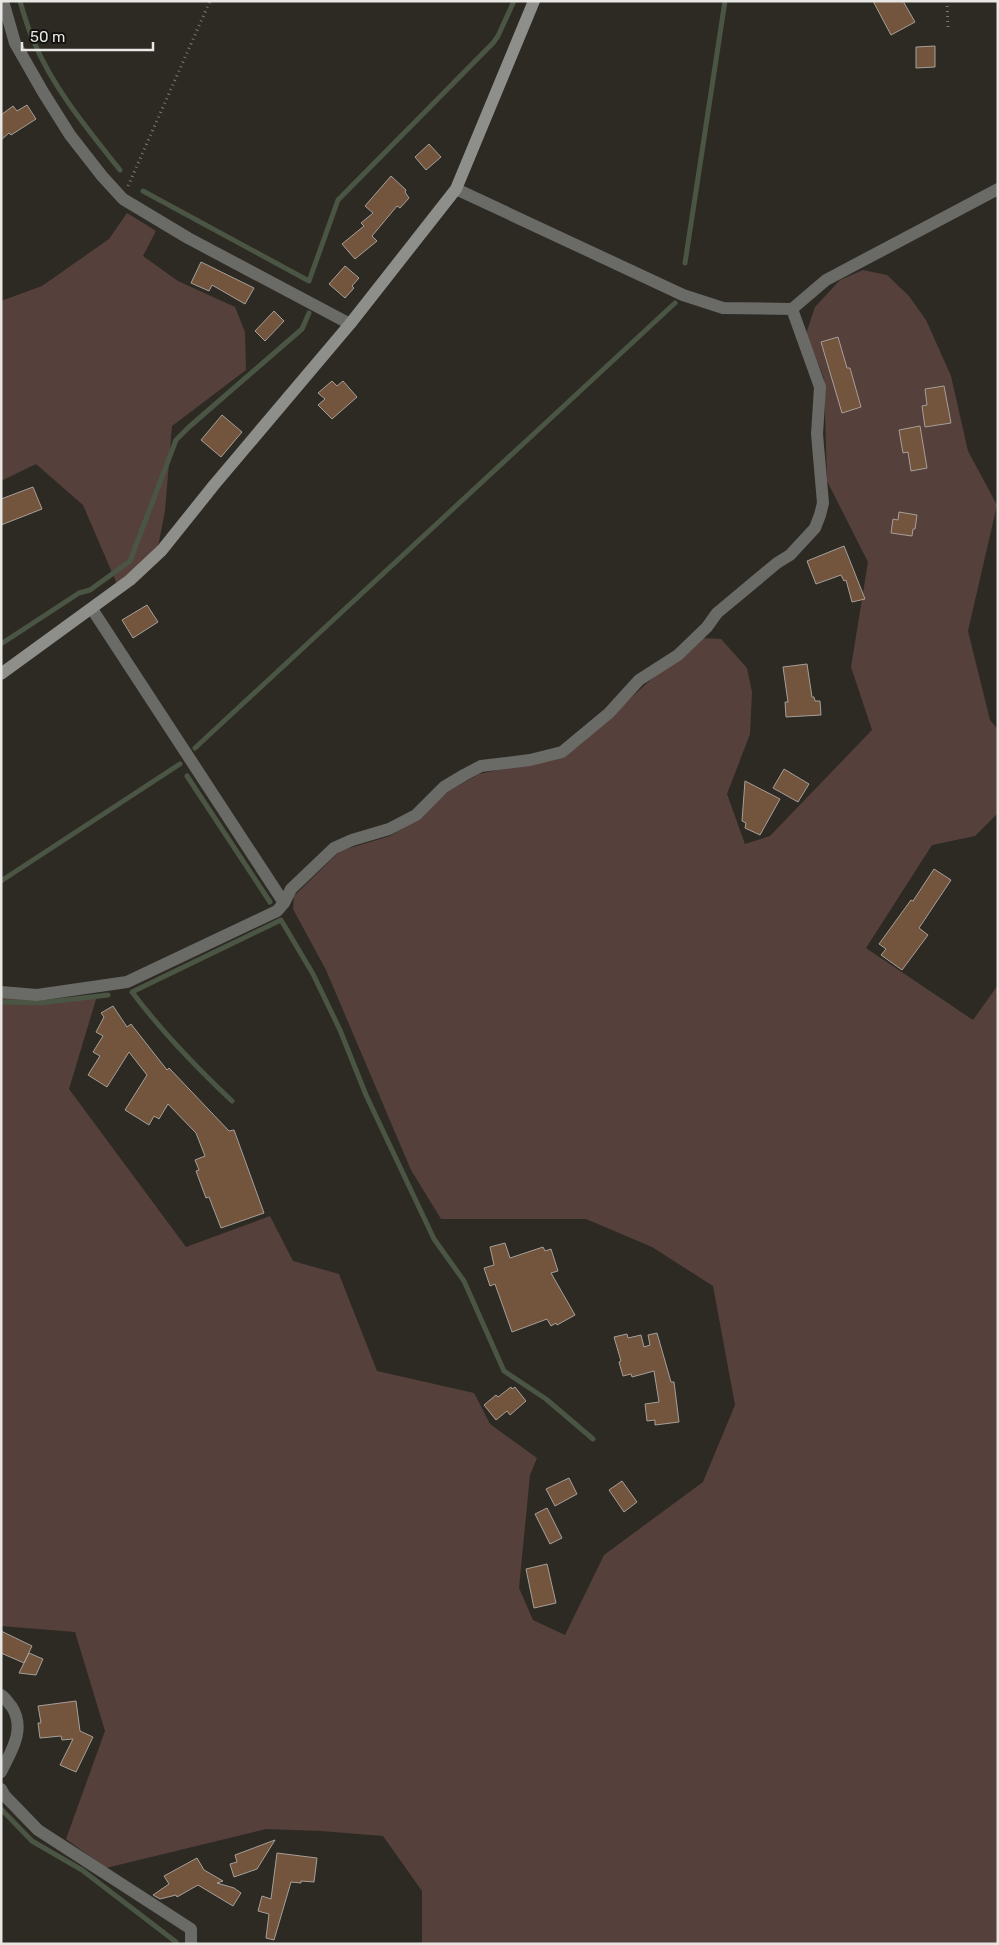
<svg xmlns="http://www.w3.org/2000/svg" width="999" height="1945" viewBox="0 0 999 1945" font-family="Rubik,sans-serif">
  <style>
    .green { fill: #56403b }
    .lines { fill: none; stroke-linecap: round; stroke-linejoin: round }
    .stream { stroke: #4a5544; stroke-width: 5 }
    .building { fill: #73543d; stroke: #a69f9a }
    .path { stroke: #7c7974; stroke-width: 3; stroke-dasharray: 1 4; stroke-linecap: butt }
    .street { stroke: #6a6a67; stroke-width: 12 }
    .secondary { stroke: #8e8f8a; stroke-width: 12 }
  </style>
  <rect width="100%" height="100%" fill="#2d2a24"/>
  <path class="green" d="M 127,213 L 156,231 L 143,256 L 178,281 L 235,307 L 245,332 L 246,370 L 172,426 L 165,511 L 158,547 L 117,584 L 83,505 L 36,464 L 1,481 L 1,301 L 42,286 L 109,239 Z
    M 863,270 L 887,275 L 909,296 L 926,320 L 951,376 L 968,451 L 997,505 L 968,631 L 990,720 L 998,730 L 998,813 L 975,836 L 932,845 L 866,948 L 973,1020 L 998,985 L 998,1944 L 422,1944 L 422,1891 L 383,1836 L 321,1831 L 266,1829 L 106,1868 L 66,1839 L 105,1731 L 75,1632 L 1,1626 L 1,996 L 35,1001 L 97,996 L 69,1089 L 186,1247 L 270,1216 L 293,1261 L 339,1274 L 377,1371 L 474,1393 L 490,1424 L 537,1458 L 530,1475 L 519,1588 L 533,1620 L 565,1635 L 604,1555 L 703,1482 L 735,1405 L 713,1286 L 652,1247 L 586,1219 L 441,1219 L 411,1170 L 326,970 L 293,909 L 294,896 L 340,851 L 390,836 L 417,820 L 449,791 L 479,774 L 563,756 L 602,725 L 646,684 L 700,638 L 721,639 L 747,668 L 752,692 L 750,734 L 727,794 L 745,844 L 770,836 L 872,730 L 851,667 L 868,562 L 827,481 L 824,378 L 806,334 L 815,307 L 840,280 Z"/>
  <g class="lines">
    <path class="stream" d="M 20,1 C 24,15 28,29 34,42 C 53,88 89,131 120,170
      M 143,191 L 309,281 L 338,200 L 493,43 L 498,36 L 514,1
      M 685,263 L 725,1
      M 1,644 L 79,593 L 90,590 L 130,561 L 176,440 L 189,427 L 302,329 L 309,313
      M 195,748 L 675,303
      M 187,776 L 270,902
      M 1,881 L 180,764
      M 1,1002 L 40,1003 L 108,995
      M 232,1101 C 196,1067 162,1032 132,992 L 281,920 L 313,974 L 340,1030 L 366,1095 L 434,1239 L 464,1281 L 504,1371 L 546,1399 L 593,1439
      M 1,1809 L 32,1841 L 82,1870 L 176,1942 L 177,1944"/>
  </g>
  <path class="building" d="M 873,1 L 903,1 L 915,22 L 891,35 Z
    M 935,46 L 935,67 L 916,68 L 916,47 Z
    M 27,105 L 36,119 L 11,135 L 9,133 L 1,140 L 1,115 L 13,106 L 17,111 Z
    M 429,144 L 441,157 L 426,170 L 415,157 Z
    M 391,176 L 406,190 L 405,192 L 409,198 L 400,208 L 397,206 L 372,236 L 377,241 L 355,259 L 342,244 L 364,226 L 361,223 L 373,213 L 365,206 Z
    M 201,262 L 254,288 L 245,304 L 212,285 L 209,291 L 191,283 Z
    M 345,266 L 359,278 L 352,286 L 354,288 L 345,298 L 329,284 Z
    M 274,311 L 284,321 L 265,341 L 255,331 Z
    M 838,337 L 847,368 L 850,368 L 861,407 L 842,413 L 821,342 Z
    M 332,381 L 337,386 L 343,381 L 357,397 L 332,419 L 318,405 L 325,399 L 318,393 Z
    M 944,386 L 951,423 L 925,427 L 922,406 L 927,405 L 925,389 Z
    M 222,415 L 242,432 L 221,457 L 201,440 Z
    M 920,426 L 927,468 L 911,471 L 908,452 L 903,453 L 899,430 Z
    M 33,487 L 42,509 L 1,525 L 1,499 Z
    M 899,512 L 917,515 L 915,529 L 913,529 L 912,536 L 891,533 L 893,519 L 898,520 Z
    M 844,546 L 850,561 L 865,599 L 852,602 L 846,580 L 844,581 L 841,575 L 816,584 L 807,561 Z
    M 147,605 L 158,622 L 133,638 L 122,620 Z
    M 807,664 L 812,697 L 814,697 L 815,701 L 820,701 L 821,715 L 786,717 L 785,702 L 788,702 L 783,667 Z
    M 784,769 L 809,784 L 798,802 L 773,788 Z
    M 745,781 L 780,799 L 760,835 L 745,828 L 746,823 L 742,821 Z
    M 934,869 L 951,880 L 919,928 L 928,935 L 902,970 L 881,955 L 886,949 L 879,944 L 911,900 L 913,901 Z
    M 113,1006 L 127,1027 L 131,1024 L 167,1070 L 169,1068 L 229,1131 L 234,1130 L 264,1213 L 221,1228 L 209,1197 L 206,1198 L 196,1171 L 199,1170 L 195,1160 L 205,1156 L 196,1133 L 168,1104 L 159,1119 L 154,1116 L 149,1125 L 125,1110 L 147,1075 L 129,1052 L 107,1087 L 88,1075 L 100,1056 L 93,1052 L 103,1036 L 96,1032 L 104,1017 L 101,1013 Z
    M 505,1243 L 510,1258 L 543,1247 L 545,1251 L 551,1249 L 558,1271 L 551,1273 L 575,1315 L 557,1325 L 556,1323 L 551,1326 L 547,1319 L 512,1332 L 495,1284 L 490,1286 L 484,1268 L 494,1265 L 490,1247 Z
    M 657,1333 L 671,1382 L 674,1382 L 679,1422 L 655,1425 L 655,1420 L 647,1421 L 645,1404 L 659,1402 L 654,1371 L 632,1377 L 631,1374 L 623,1376 L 619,1362 L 621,1361 L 614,1337 L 627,1334 L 628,1338 L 641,1335 L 644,1347 L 650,1345 L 648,1335 Z
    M 511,1387 L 512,1389 L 515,1387 L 526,1401 L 510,1415 L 507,1411 L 496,1420 L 484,1405 L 496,1395 L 498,1397 Z
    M 569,1478 L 577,1494 L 555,1506 L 546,1489 Z
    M 622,1481 L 637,1502 L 624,1512 L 609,1490 Z
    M 547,1508 L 562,1538 L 550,1544 L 535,1514 Z
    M 547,1564 L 556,1603 L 534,1608 L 526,1569 Z
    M 1,1631 L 32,1646 L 24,1663 L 1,1653 Z
    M 29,1653 L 43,1659 L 36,1675 L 19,1673 Z
    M 76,1701 L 80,1731 L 93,1737 L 76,1772 L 60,1765 L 73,1739 L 62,1740 L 61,1736 L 40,1738 L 38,1723 L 41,1723 L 38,1706 Z
    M 275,1840 L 257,1869 L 234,1877 L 230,1864 L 237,1862 L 235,1855 Z
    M 277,1853 L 317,1858 L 314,1882 L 301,1881 L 301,1883 L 291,1882 L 274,1940 L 266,1938 L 269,1914 L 258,1911 L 262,1896 L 271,1899 Z
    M 197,1858 L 204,1870 L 223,1881 L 217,1883 L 234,1888 L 241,1893 L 233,1906 L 198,1885 L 177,1897 L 176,1895 L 160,1899 L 153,1895 L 169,1884 L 164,1876 Z"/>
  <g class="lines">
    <path class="path" d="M 947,1 L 948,28
      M 128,186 L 210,1"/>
    <path class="street" d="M 3,1 L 15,43 L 43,92 L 70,135 L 102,176 L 123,199 L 188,238 L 350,324
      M 456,189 L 683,295 L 723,308 L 792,309 L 826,280 L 998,189
      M 92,609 L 284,903
      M 1,992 L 37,995 L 127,982 L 277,911 L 284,903 L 291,889 L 334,848 L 352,840 L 389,829 L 416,815 L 444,787 L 464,775 L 481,766 L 530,760 L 562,752 L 609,713 L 639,680 L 678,655 L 707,627 L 717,613 L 777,563 L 790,555 L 815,528 L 820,515 L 823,503 L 817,434 L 820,387 L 792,309
      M 1,1695 C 6,1698 8,1703 12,1707 C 26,1730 11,1751 1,1772
      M 1,1789 L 5,1796 L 38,1830 L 191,1929 L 191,1944"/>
    <path class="secondary" d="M 1,674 L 130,580 L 162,550 L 214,485 L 350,324 L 456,189 L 534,1"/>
  </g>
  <rect width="999" height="1945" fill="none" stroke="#e9e7e4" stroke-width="5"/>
  <path d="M22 42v8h131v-8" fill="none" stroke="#e9e7e4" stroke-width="2.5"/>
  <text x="30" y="42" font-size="15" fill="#e9e7e4" stroke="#141310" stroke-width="4" paint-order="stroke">50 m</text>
</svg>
